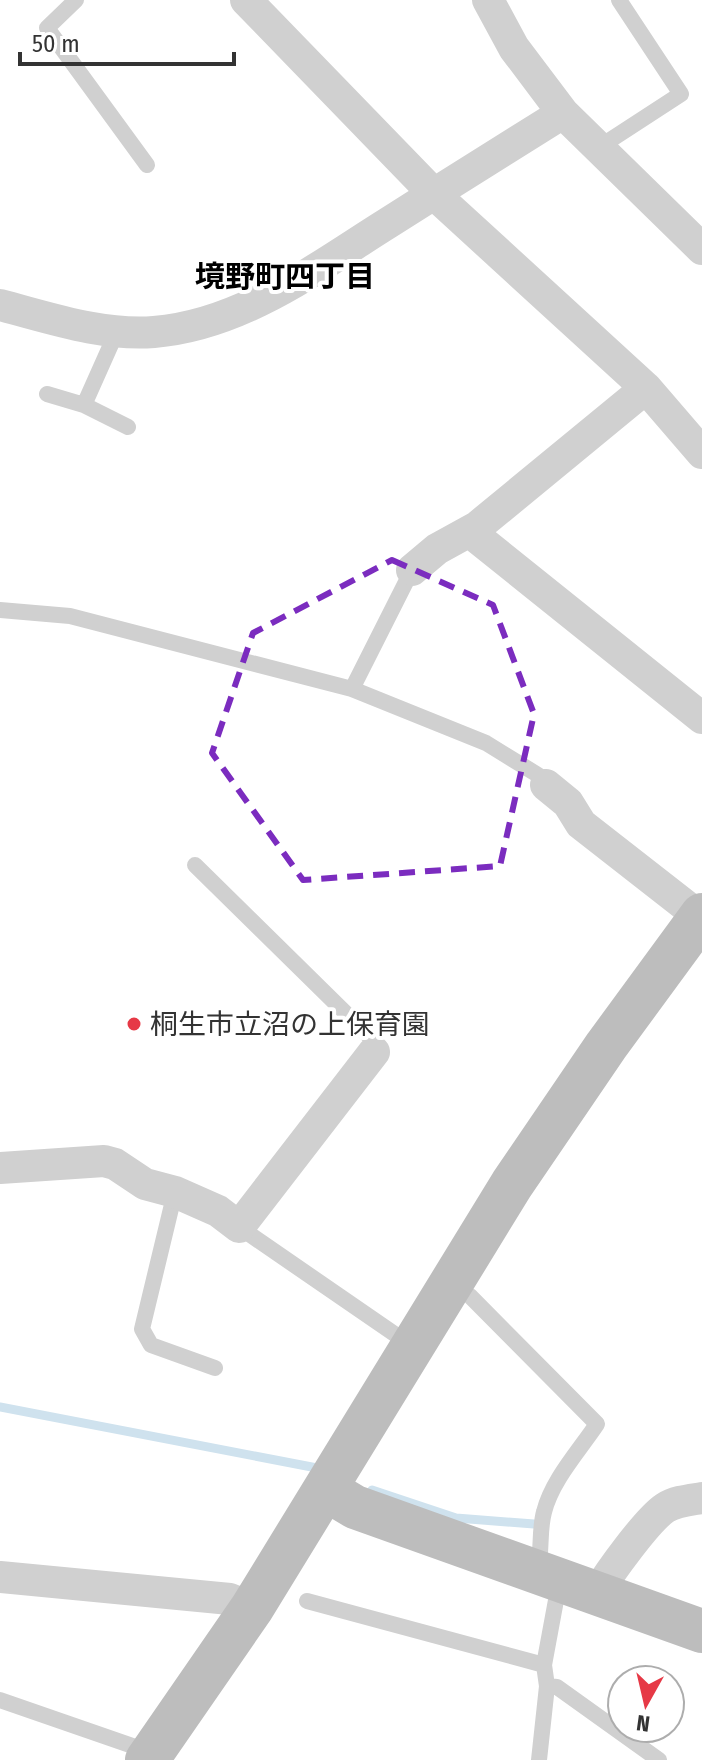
<svg xmlns="http://www.w3.org/2000/svg" width="702" height="1760" viewBox="0 0 702 1760" font-family="'Fira Sans Condensed','Noto Sans JP',sans-serif">
  <style>
    .lines { fill: none; stroke-linecap: round; stroke-linejoin: round }
    .stream { stroke: #cfe2ee; stroke-width: 9 }
    .lane { stroke: #d0d0d0; stroke-width: 16 }
    .street { stroke: #d0d0d0; stroke-width: 32 }
    .secondary { stroke: #bdbdbd; stroke-width: 44 }
    .marked { fill: none; stroke: #7b2cbf; stroke-width: 6; stroke-dasharray: 16 10; stroke-linejoin: round }
    .poi-dot { fill: #e63946; stroke: #fff; stroke-width: 3 }
    .labels { text-anchor: middle; stroke-width: 8; stroke-linejoin: round; paint-order: stroke }
    .poi-label { font-size: 28px; fill: #333; stroke: #fff; text-anchor: start }
    .neighbourhood-label { font-size: 30px; font-weight: bold; fill: #000; stroke: #fff }
  </style>
  <rect width="100%" height="100%" fill="#fff"/>
  <g class="lines">
    <path class="stream" d="M 0,1407 L 317,1468
      M 372,1490 L 456,1518 L 534,1524"/>
    <path class="lane" d="M 76,0 L 47,28 L 147,165
      M 598,148 L 681,94 L 619,0
      M 47,394 L 84,405 L 128,427
      M 84,405 L 117,331
      M 0,610 L 70,616 L 352,689 L 486,743 L 538,775 L 546,785
      M 352,689 L 412,570
      M 195,865 L 374,1041 L 374,1052
      M 175,1192 L 142,1329 L 151,1345 L 215,1368
      M 239,1227 L 412,1346
      M 450,1285 L 470,1296 L 597,1424 C 579,1451 552,1480 544,1512 C 539,1530 542,1550 538,1569
      M 307,1601 L 544,1665
      M 547,1686 L 557,1687 L 659,1760
      M 0,1700 L 150,1752
      M 539,1760 L 547,1686 L 544,1665 L 559,1584"/>
    <path class="street" d="M 246,0 L 434,194 L 646,388 L 702,453
      M 488,0 L 514,48 L 563,113 L 702,249
      M 0,305 C 50,318 102,336 154,332 C 242,325 316,268 388,223 C 446,186 504,150 563,113
      M 470,532 L 702,718
      M 412,570 L 437,549 L 477,527 L 646,388
      M 546,785 L 568,803 L 581,824 L 700,917
      M 0,1168 L 104,1161 L 115,1164 L 145,1184 L 175,1192 L 218,1211 L 239,1227 L 374,1052
      M 0,1577 L 230,1599 L 252,1608
      M 597,1593 C 609,1573 647,1520 665,1508 C 676,1501 690,1500 702,1498"/>
    <path class="secondary" d="M 325,1489 L 355,1507 L 702,1631
      M 147,1760 L 252,1608 L 512,1184 L 606,1046 L 702,915"/>
  </g>
  <path class="marked" d="M 392,560 L 493,605 L 534,714 L 500,866 L 303,880 L 212,753 L 253,633 Z"/>
  <circle class="poi-dot" cx="134" cy="1024" r="8"/>
  <g class="labels">
    <g class="poi-label">
      <text x="150" y="1034">桐生市立沼の上保育園</text>
    </g>
    <g class="neighbourhood-label">
      <text x="285" y="287">境野町四丁目</text>
    </g>
  </g>
  <g transform="translate(646 1704) rotate(188)"><circle r="38" fill="#ffffff" stroke="#adadad" stroke-width="2"/>
  <path d="M0-6L14 30L0 20L-14 30Z" fill="#e63946"/>
  <text y="-12" font-size="22" font-weight="bold" text-anchor="middle" fill="#333333">N</text>
  </g>
  <path d="M20 52v12h214v-12" fill="none" stroke="#333333" stroke-width="4"/>
  <text x="32" y="52" font-size="24" fill="#333333" stroke="#ffffff" stroke-width="6" paint-order="stroke">50 m</text>
</svg>
